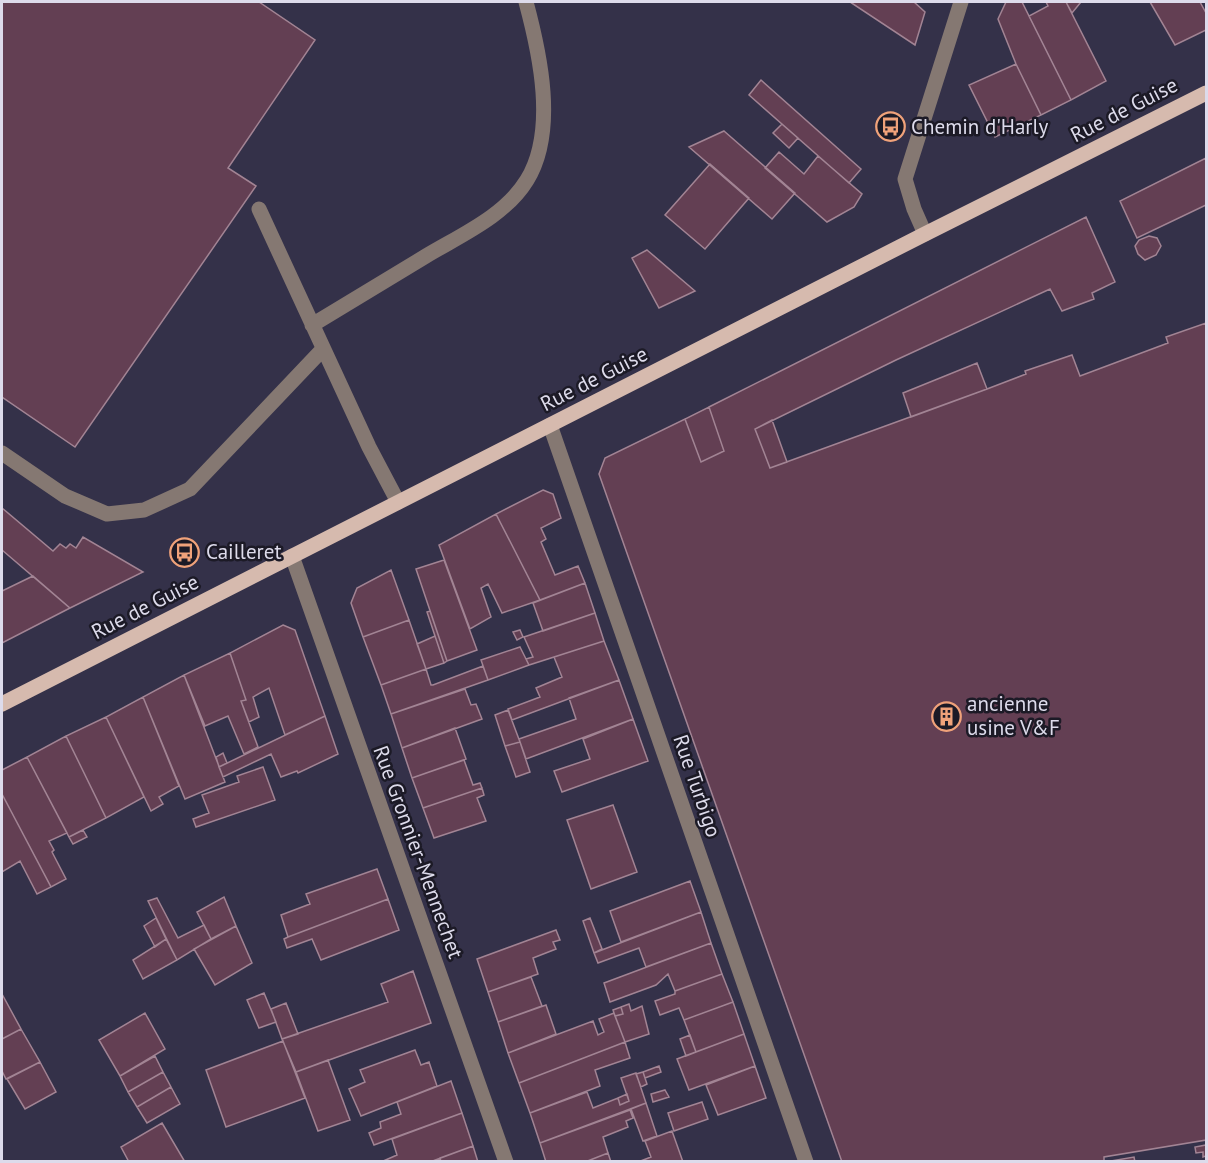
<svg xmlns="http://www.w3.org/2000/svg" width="1208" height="1163" viewBox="0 0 1208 1163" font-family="'PT Sans',sans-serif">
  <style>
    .building { fill: #633f53; stroke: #a28494; stroke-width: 1.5 }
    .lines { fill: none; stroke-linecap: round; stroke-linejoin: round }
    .minor { stroke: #857872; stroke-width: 15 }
    .major { stroke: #d6baae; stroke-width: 15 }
    .labels { text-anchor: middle; stroke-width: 5; stroke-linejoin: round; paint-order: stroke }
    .street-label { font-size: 21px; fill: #dddbeb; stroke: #1c1a26 }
    .poi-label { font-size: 21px; fill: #dddbeb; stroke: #1c1a26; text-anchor: start }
  </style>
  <rect width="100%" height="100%" fill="#343149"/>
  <path class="building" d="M 2,2 L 259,2 L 315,40 L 228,168 L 256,186 L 75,447 L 2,397 Z
    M 850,2 L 914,2 L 925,12 L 915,45 Z
    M 1006,2 L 1022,2 L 1071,100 L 1041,115 L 1016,64 L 998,19 Z
    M 1046,2 L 1066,2 L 1106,81 L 1071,100 L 1029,16 L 1048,6 Z
    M 1066,2 L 1081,2 L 1072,13 Z
    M 1150,2 L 1200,2 L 1206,13 L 1206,30 L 1175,45 Z
    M 1016,64 L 1041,115 L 995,137 L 969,85 Z
    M 761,80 L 861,169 L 849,183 L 749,95 Z
    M 782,124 L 798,138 L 789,148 L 773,133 Z
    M 724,131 L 795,193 L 772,219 L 689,147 Z
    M 779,152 L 804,174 L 818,156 L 862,194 L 854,207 L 827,222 L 765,168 Z
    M 1206,158 L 1206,205 L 1137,238 L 1120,201 Z
    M 710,164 L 749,198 L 705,249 L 665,215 Z
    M 1086,217 L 1115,282 L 1092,293 L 1094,299 L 1062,311 L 1050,289 L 896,360 L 755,429 L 770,468 L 987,389 L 1026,374 L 1025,371 L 1072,355 L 1080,376 L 1168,343 L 1166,337 L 1206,323 L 1206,1140 L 1104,1157 L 1104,1162 L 842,1162 L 599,474 L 605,458 L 685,419 L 701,462 L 724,451 L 709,407 Z
    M 1149,236 L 1157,238 L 1161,246 L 1156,255 L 1145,260 L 1138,254 L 1135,246 L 1139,240 Z
    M 647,250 L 695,291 L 659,308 L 632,258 Z
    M 977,363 L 987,389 L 911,417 L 903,393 Z
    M 709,407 L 724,451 L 701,462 L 685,419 Z
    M 772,420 L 787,462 L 770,468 L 755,429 Z
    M 543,490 L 553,494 L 561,518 L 541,528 L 546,539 L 541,542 L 555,575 L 578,566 L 585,583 L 540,600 L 496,514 Z
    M 2,508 L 53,551 L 60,544 L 66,548 L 70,544 L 76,548 L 83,537 L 143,572 L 70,608 L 2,550 Z
    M 496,514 L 540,600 L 502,613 L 488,584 L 481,588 L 491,617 L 470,629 L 439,545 Z
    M 444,560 L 477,650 L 447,661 L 416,569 Z
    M 391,570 L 409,620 L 363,637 L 351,603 L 357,588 Z
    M 33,576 L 70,608 L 2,643 L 2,591 Z
    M 585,583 L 595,613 L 543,631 L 533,603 Z
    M 430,611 L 447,661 L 444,663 L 427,612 Z
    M 595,613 L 604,641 L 529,665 L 526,659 L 533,657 L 524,637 Z
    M 409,620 L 426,669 L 381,685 L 363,637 Z
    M 283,625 L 295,630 L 325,716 L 285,735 L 269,688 L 253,697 L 259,717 L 249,722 L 241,701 L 246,700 L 230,653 Z
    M 520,630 L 523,637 L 517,640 L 513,632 Z
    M 435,636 L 444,663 L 426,669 L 417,644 Z
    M 604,641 L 619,680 L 512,720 L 508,709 L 540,697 L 536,688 L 562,677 L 554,657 Z
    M 520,647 L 529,665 L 488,680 L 481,660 Z
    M 230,653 L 246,700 L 241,701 L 258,747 L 244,754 L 228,716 L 205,726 L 184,675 Z
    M 483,666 L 488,680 L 391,714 L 381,685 L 426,669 L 431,685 L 433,685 Z
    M 184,675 L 225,782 L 185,799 L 143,697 Z
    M 619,680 L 633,719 L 526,759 L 519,739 L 576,719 L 569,698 Z
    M 465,689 L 471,705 L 476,704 L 482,719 L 402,748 L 391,714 Z
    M 143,697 L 179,786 L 159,797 L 163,804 L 151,811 L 106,717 Z
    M 508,710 L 520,742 L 505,746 L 495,715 Z
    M 325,716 L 338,754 L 298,773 L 297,771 L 281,777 L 271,754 L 223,777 L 219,767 Z
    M 106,717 L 144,797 L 106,818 L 66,736 Z
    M 633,719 L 648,761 L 562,792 L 554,771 L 590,759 L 583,739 Z
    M 455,728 L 466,759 L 412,778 L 402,748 Z
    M 66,736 L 106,818 L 69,837 L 27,757 Z
    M 520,742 L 530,772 L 516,777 L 505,746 Z
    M 223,753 L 227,763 L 219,767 L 216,757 Z
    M 27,757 L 67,833 L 49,841 L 54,850 L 52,852 L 66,879 L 51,887 L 2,794 L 2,770 Z
    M 464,760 L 473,785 L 480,783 L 482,788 L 423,808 L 412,778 Z
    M 263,767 L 275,800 L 196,827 L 193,819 L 209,813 L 202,795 L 239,782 L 237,776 Z
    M 482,788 L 484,795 L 477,798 L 486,821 L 434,838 L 423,808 Z
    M 2,794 L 51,887 L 37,894 L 20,861 L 2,872 Z
    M 613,805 L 637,872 L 591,889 L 567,820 Z
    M 83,830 L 87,837 L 73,844 L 69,837 Z
    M 377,869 L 388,899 L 288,937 L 281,915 L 310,904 L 306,894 Z
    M 690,881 L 701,912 L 621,942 L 610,911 Z
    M 224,897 L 236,926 L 211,939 L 197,912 Z
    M 157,898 L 178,938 L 204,925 L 211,939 L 177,960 L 148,901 Z
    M 388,899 L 399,930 L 321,960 L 312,939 L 287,948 L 284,939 L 288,937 Z
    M 701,912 L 711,943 L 646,967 L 639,948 L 598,963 L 594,953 Z
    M 156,918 L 166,939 L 155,947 L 144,926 Z
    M 590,918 L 602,949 L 594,953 L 583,921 Z
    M 236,926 L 252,963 L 215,985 L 194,949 Z
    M 556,930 L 560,940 L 553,942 L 556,949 L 533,958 L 538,974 L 488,992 L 477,959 Z
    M 166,939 L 177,960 L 143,979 L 133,960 Z
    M 711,943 L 722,974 L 675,991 L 668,974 L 656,985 L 610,1002 L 604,983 Z
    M 413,971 L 431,1023 L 296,1072 L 282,1039 L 388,1002 L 381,984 Z
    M 722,974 L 733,1002 L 684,1020 L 679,1008 L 660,1015 L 655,1001 L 675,994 L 675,991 Z
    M 531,977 L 542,1006 L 498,1022 L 488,992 Z
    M 264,993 L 276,1022 L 259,1028 L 247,1000 Z
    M 2,994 L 21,1029 L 2,1039 Z
    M 733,1002 L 744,1034 L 696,1052 L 684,1020 Z
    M 286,1003 L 298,1034 L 282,1039 L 271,1009 Z
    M 629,1004 L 631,1011 L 642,1006 L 649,1034 L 625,1042 L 615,1016 L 623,1014 L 621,1007 Z
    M 546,1005 L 556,1034 L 508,1053 L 498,1022 Z
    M 621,1007 L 623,1014 L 615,1016 L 613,1010 Z
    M 145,1013 L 165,1049 L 120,1076 L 99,1040 Z
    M 614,1013 L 625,1042 L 519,1083 L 508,1053 L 593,1021 L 598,1035 L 604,1032 L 599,1019 Z
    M 21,1029 L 40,1062 L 6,1079 L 2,1071 L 2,1039 Z
    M 744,1034 L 755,1066 L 689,1090 L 677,1059 Z
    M 690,1035 L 696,1052 L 686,1056 L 680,1039 Z
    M 283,1041 L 305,1098 L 226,1127 L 206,1070 Z
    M 625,1042 L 630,1058 L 595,1070 L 600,1086 L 530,1113 L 519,1083 Z
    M 415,1050 L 421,1065 L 429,1062 L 437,1086 L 361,1116 L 349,1089 L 365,1082 L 360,1070 Z
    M 155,1056 L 163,1072 L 128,1092 L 120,1076 Z
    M 328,1060 L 350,1120 L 318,1131 L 296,1072 Z
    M 40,1062 L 56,1092 L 25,1109 L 7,1079 Z
    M 659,1066 L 661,1072 L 645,1078 L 643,1072 Z
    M 755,1066 L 766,1098 L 718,1115 L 706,1085 Z
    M 163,1072 L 171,1087 L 137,1107 L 128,1092 Z
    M 643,1072 L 647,1084 L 641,1087 L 636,1074 Z
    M 636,1073 L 646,1103 L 540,1143 L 530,1113 L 587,1092 L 593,1108 L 618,1098 L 620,1105 L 629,1101 L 621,1078 Z
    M 451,1081 L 462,1113 L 374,1145 L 369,1133 L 381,1128 L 380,1122 L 401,1114 L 397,1102 Z
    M 171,1087 L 180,1104 L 147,1123 L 137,1107 Z
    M 665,1090 L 669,1097 L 653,1102 L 651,1094 Z
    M 627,1094 L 629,1101 L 620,1105 L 618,1098 Z
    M 702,1102 L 708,1119 L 674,1131 L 668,1113 Z
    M 646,1103 L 657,1136 L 643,1141 L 631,1109 Z
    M 630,1110 L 633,1118 L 626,1121 L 628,1127 L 603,1137 L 608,1153 L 585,1162 L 546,1162 L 540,1143 Z
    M 462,1113 L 473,1146 L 430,1162 L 381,1162 L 397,1155 L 392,1139 Z
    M 162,1123 L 185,1162 L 129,1162 L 121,1147 Z
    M 672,1131 L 683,1162 L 638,1162 L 651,1157 L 645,1141 Z
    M 1206,1145 L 1206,1156 L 1203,1157 L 1203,1152 L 1196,1153 L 1195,1147 Z
    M 473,1146 L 478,1162 L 441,1162 L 440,1158 Z
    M 608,1153 L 611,1162 L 585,1162 Z
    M 1134,1157 L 1135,1162 L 1105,1162 Z"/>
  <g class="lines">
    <path class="minor" d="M 259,209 L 369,447 L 398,502
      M 925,234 L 914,209 L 905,179 L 961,2
      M 312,325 C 350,302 388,279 426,256 C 461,235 505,216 527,180 C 557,131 540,54 526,2
      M 550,425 L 806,1162
      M 2,453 L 65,496 L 107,514 L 144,510 L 190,489 L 323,349
      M 292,556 L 506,1162"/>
    <path class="major" d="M 2,704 L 925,234 L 1206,93"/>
  </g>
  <defs>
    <symbol id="bus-ring" viewBox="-11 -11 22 22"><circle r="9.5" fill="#1c1a26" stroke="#f0a27a" stroke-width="1.5"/><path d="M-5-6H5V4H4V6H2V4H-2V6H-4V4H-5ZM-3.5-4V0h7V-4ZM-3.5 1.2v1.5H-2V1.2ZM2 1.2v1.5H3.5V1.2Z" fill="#f0a27a"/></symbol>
    <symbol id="building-ring" viewBox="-11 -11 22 22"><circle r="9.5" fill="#1c1a26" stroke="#f0a27a" stroke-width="1.5"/><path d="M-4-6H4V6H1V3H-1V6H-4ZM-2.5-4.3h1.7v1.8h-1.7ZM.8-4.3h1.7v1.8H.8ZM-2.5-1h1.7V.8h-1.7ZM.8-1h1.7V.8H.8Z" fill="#f0a27a"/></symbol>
  </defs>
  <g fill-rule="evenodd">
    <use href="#bus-ring" x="874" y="110" width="33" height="33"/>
    <use href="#bus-ring" x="168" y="536" width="33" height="33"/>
    <use href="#building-ring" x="930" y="700" width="33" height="33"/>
  </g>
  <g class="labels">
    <g class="street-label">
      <text transform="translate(1124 110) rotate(-27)" y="7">Rue de Guise</text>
      <text transform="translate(594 379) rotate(-27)" y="7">Rue de Guise</text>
      <text transform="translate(145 607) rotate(-27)" y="7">Rue de Guise</text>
      <text transform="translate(697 786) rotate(71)" y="7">Rue Turbigo</text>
      <text transform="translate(418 852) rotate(70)" y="7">Rue Gronnier-Mennechet</text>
    </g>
    <g class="poi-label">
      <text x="911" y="134">Chemin d'Harly</text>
      <text x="206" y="559">Cailleret</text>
      <text x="967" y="711">ancienne<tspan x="967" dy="24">usine V&amp;F</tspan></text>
    </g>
  </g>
  <rect width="1208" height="1163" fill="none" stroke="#dddbeb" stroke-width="6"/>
</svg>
